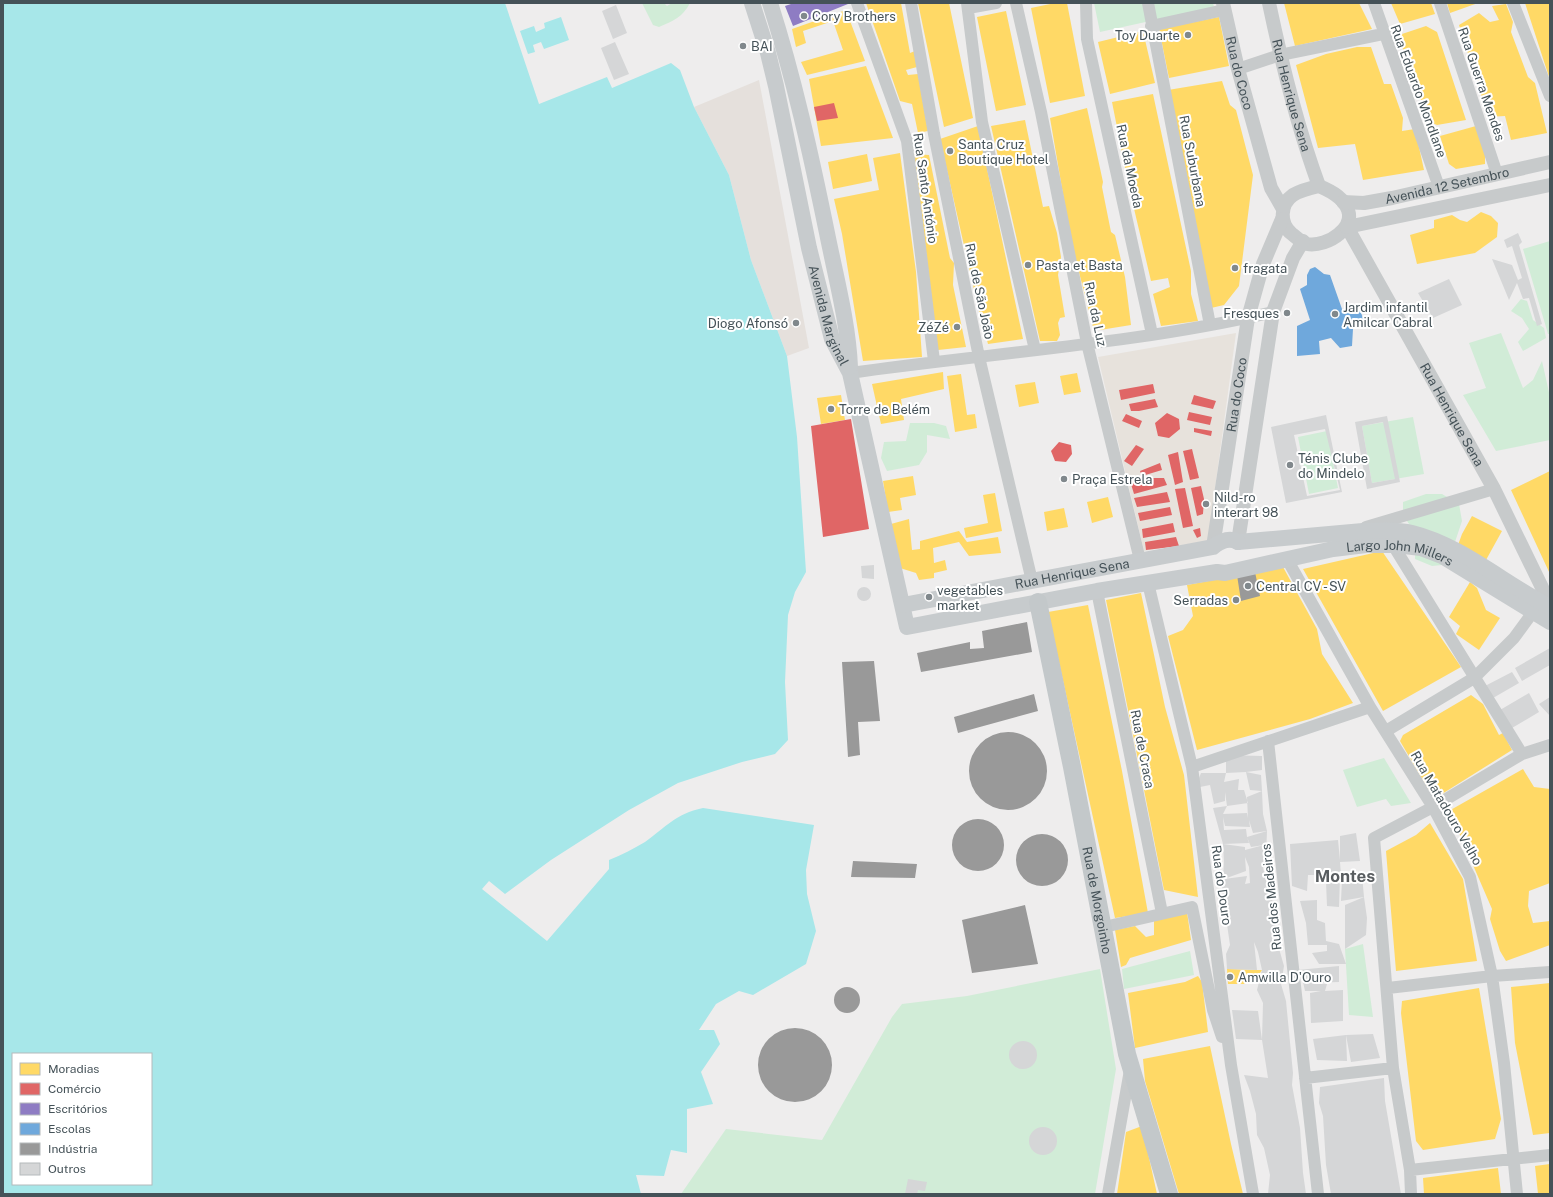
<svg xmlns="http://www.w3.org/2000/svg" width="1553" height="1197" viewBox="0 0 1553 1197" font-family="'Public Sans',sans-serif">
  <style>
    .commercial { fill: #e7e2dc }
    .green { fill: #d1ecd7 }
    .sand { fill: #e5e0dc }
    .water { fill: #a7e7e9; fill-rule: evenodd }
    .homes { fill: #ffd966 }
    .shops { fill: #e06666 }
    .offices { fill: #8e7cc3 }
    .schools { fill: #6fa8dc }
    .industry { fill: #999 }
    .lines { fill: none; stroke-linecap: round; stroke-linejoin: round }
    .ferry { stroke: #117f83; stroke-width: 1; stroke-dasharray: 5 4; stroke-linecap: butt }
    .building { fill: #d5d6d7; fill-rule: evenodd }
    .minor { stroke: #c7cacb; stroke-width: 12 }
    .tertiary { stroke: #c7cacb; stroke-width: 14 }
    .secondary { stroke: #c7cbcd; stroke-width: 16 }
    .primary { stroke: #c3c8ca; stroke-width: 18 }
    .poi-dot { fill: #80888c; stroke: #fff; stroke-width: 1.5 }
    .labels { text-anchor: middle; stroke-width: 4; stroke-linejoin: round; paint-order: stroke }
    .poi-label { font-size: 13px; fill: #455258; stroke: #fff; text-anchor: start }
    .street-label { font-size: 13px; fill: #455258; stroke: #fff }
    .district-label { font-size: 17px; font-weight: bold; fill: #595d60; stroke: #fff }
  </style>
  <rect width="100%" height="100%" fill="#eeeded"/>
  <path class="commercial" d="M 1236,333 L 1208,541 L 1144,551 L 1098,357 Z"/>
  <path class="green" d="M 642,3 L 664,3 L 667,6 L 672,3 L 690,3 C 683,17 673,21 659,27 L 653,25 Z
    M 1094,3 L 1213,3 L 1214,7 L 1100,32 Z
    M 1550,241 L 1550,334 L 1548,334 L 1523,249 Z
    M 1521,299 L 1527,301 L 1533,320 L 1544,328 L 1546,338 L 1523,351 L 1518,342 L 1529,329 L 1522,318 L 1511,311 Z
    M 1501,333 L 1523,388 L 1533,380 L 1542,361 L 1550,397 L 1550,440 L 1496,451 L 1463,395 L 1486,388 L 1469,343 Z
    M 1413,417 L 1424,474 L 1372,483 L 1362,426 Z
    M 910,423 L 934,423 L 946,426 L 950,439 L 927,435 L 927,452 L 919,465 L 887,471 L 881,458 L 884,442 L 906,441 Z
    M 1327,431 L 1338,488 L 1309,494 L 1298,437 Z
    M 1426,494 L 1442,494 L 1459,504 L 1462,521 L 1453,548 L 1442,565 L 1432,566 L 1415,559 L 1415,533 L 1403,515 L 1403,502 Z
    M 1384,758 L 1411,803 L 1391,806 L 1386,799 L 1357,807 L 1343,770 Z
    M 1363,944 L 1373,1017 L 1349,1015 L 1345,949 Z
    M 1190,951 L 1194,975 L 1124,989 L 1122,969 Z
    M 1100,969 L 1116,1069 L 1095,1194 L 681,1194 L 726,1129 L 822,1140 L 892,1017 L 902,1004 L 967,996 Z"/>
  <path class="sand" d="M 759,80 L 809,348 L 787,356 L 751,260 L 729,175 L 694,107 Z"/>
  <path class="water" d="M 3,3 L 505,3 L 539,104 L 607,77 L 612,88 L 671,63 L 680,70 L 694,107 L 729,175 L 751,260 L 787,356 L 797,437 L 806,572 L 795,592 L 788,615 L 785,682 L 788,740 L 775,754 L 742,762 L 678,783 L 629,810 L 551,860 L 505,894 L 489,881 L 482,889 L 547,941 L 609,869 L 609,860 C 622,855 633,849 645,842 C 666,827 675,814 703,808 L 814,825 L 806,870 L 807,894 L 816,931 L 806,964 L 753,995 L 739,991 L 716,1004 L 699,1030 L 714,1030 L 720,1044 L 701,1072 L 713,1104 L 687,1109 L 687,1153 L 671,1150 L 664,1176 L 636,1175 L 641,1194 L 3,1194 ZM 13,1054 L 151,1054 L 151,1184 L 13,1184 Z
    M 561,17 L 569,40 L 544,49 L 541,42 L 533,45 L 535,52 L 528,54 L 520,31 L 534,26 L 536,32 L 545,28 L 544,23 Z"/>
  <path class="homes" d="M 866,3 L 901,3 L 910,53 L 915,51 L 917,67 L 906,70 L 908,75 L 918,74 L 928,131 L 918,133 L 912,104 L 900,101 Z
    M 918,3 L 949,3 L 973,118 L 944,127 Z
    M 1055,3 L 1067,3 L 1085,96 L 1050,103 L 1031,8 Z
    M 1284,3 L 1359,3 L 1372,29 L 1295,46 Z
    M 1391,3 L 1431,3 L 1435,14 L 1400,24 Z
    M 1447,3 L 1478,3 L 1450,13 Z
    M 1525,3 L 1550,3 L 1550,80 Z
    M 1506,4 L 1513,22 L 1511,32 L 1528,77 L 1535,83 L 1547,133 L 1511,140 L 1505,116 L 1488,117 L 1459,25 L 1479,13 L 1490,22 L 1499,20 L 1492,6 Z
    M 846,10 L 865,61 L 807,75 L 801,62 L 843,50 L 833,21 L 803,31 L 806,43 L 796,47 L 792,29 Z
    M 1006,11 L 1026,105 L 996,111 L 977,17 Z
    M 1219,17 L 1229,66 L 1169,78 L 1159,29 Z
    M 1426,26 L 1437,32 L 1466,120 L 1437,125 L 1430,122 L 1412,78 L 1399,37 L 1402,34 Z
    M 1143,31 L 1155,83 L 1110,94 L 1098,42 Z
    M 1357,47 L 1371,47 L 1384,84 L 1391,84 L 1403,118 L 1402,131 L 1415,129 L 1424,170 L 1363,180 L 1355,144 L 1318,148 L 1296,65 L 1326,54 Z
    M 866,66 L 893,138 L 821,146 L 809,79 Z
    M 1222,81 L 1230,105 L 1236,110 L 1253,175 L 1239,286 L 1224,305 L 1211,308 L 1168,90 Z
    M 1153,94 L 1191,271 L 1191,294 L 1198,321 L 1161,326 L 1153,294 L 1170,287 L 1168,278 L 1151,281 L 1128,183 L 1112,102 Z
    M 1087,108 L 1103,182 L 1102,187 L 1111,232 L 1115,235 L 1125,277 L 1131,325 L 1100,330 L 1093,327 L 1071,241 L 1050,118 Z
    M 1025,120 L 1043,207 L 1049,206 L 1057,233 L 1061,257 L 1058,275 L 1065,317 L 1060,318 L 1058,323 L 1060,335 L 1057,341 L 1040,341 L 991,126 Z
    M 978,126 L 1023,339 L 988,344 L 977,303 L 940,139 Z
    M 1476,126 L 1485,154 L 1485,164 L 1456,169 L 1449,164 L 1440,136 Z
    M 900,153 L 916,272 L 922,357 L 863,361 L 842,234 L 834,199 L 879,190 L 873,158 Z
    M 867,154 L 872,181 L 833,189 L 828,162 Z
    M 914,154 L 929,155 L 950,258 L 954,263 L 953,285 L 966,347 L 938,350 Z
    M 1481,212 L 1491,216 L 1498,223 L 1497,237 L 1475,253 L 1417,264 L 1410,235 L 1434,228 L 1434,220 L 1452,215 L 1460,220 L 1467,222 Z
    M 943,372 L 944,389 L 901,399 L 904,420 L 881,424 L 872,384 Z
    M 1077,373 L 1081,392 L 1064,395 L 1060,376 Z
    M 961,374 L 967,415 L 975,414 L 977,428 L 955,432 L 947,376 Z
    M 1035,382 L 1039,403 L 1019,407 L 1015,385 Z
    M 841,395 L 845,420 L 821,424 L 817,398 Z
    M 1550,471 L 1550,574 L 1511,490 Z
    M 913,476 L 916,495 L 900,498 L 902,510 L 888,512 L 883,481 Z
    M 995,493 L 1002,531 L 966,538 L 964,528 L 988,523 L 983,495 Z
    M 1108,497 L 1113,517 L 1092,523 L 1087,502 Z
    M 1064,508 L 1068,527 L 1047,531 L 1044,512 Z
    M 1472,516 L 1502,531 L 1486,560 L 1458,545 L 1462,534 Z
    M 909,519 L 912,550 L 920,549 L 920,541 L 959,531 L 967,542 L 998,537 L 1001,553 L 969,556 L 959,542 L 933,548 L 934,563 L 945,560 L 947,570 L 934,573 L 934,578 L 919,580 L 916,573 L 900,568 L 891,524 Z
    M 1382,551 L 1461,667 L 1383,711 L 1303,569 Z
    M 1283,567 L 1317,629 L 1322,654 L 1353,703 L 1310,719 L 1197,750 L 1168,636 L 1183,630 L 1193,616 L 1187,585 Z
    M 1470,582 L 1477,588 L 1486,610 L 1500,618 L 1479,650 L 1456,634 L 1460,626 L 1449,617 Z
    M 1141,593 L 1165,707 L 1184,775 L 1198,897 L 1164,890 L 1106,600 Z
    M 1088,605 L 1122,771 L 1148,913 L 1115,918 L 1048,612 Z
    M 1471,695 L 1483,704 L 1499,735 L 1503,733 L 1512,750 L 1434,799 L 1400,741 L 1403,735 Z
    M 1523,769 L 1534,787 L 1550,789 L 1550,883 L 1529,891 L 1528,906 L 1533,923 L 1550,921 L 1550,945 L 1506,961 L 1500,951 L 1490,919 L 1492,909 L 1460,835 L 1447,812 Z
    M 1430,823 L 1463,879 L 1477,961 L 1396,971 L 1386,851 L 1416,835 Z
    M 1187,912 L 1191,940 L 1130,958 L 1126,965 L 1121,967 L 1115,930 L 1135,926 L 1146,937 L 1154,935 L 1154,918 Z
    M 1227,969 L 1257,970 L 1262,970 L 1253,984 L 1228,984 Z
    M 1198,976 L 1202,982 L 1208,1032 L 1135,1048 L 1128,993 L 1185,982 Z
    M 1550,983 L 1550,1133 L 1533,1135 L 1515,1043 L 1511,987 Z
    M 1479,988 L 1501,1119 L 1495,1139 L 1423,1150 L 1416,1141 L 1401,1013 L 1402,1001 Z
    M 1210,1046 L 1231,1144 L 1243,1194 L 1179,1194 L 1145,1081 L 1143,1059 Z
    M 1142,1126 L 1157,1194 L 1117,1194 L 1126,1132 Z
    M 1550,1164 L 1550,1194 L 1538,1194 L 1535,1166 Z
    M 1498,1168 L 1501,1194 L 1424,1194 L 1423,1178 Z"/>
  <path class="shops" d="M 834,103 L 838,118 L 817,121 L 814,107 Z
    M 1153,384 L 1155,393 L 1121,400 L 1119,390 Z
    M 1194,395 L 1216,401 L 1213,409 L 1191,404 Z
    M 1155,399 L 1158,407 L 1139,411 L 1131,411 L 1129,404 Z
    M 1189,412 L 1212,417 L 1210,425 L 1187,420 Z
    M 1167,413 L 1179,419 L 1180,429 L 1169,438 L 1158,436 L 1155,423 Z
    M 1126,414 L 1142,421 L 1139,428 L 1122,421 Z
    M 851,419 L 869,529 L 823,537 L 811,426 Z
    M 1194,428 L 1212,431 L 1211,436 L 1194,432 Z
    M 1059,442 L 1071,445 L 1072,454 L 1066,462 L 1055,461 L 1051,451 Z
    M 1136,445 L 1144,449 L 1132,466 L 1124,461 Z
    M 1192,449 L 1199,478 L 1190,480 L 1183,451 Z
    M 1178,452 L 1183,482 L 1175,485 L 1168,455 Z
    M 1160,463 L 1162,470 L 1142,476 L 1140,471 Z
    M 1146,478 L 1164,478 L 1167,485 L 1134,494 L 1131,484 Z
    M 1201,486 L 1204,499 L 1203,514 L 1197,516 L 1191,488 Z
    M 1185,488 L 1193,526 L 1183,528 L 1175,489 Z
    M 1167,492 L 1170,502 L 1137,507 L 1134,498 Z
    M 1170,507 L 1172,515 L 1140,521 L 1138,513 Z
    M 1173,523 L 1175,532 L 1143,538 L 1142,529 Z
    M 1200,528 L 1201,536 L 1197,538 L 1193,530 Z
    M 1176,537 L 1179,546 L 1146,550 L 1145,542 Z"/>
  <path class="offices" d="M 794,3 L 848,3 L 848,4 L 793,26 L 785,6 Z"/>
  <path class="schools" d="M 1315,267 L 1324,274 L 1330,275 L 1342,309 L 1359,306 L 1365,325 L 1353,329 L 1352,346 L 1340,348 L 1331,338 L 1319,341 L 1320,354 L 1297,356 L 1297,326 L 1310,320 L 1300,289 L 1307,285 L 1307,275 L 1310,269 Z"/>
  <path class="industry" d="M 1255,572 L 1260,596 L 1241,601 L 1237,575 Z
    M 1027,622 L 1032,652 L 921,672 L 917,653 L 970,642 L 970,649 L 984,648 L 982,631 Z
    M 874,661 L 880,721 L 858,722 L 860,755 L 848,757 L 842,662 Z
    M 1034,694 L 1038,711 L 958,733 L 954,717 Z
    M969 771a39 39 0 1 1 78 0a39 39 0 1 1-78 0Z
    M952 845a26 26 0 1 1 52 0a26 26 0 1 1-52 0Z
    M1016 860a26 26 0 1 1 52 0a26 26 0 1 1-52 0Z
    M 853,861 L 917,864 L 915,878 L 851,877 Z
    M 1025,905 L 1038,964 L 972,973 L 962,920 Z
    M834 1000a13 13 0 1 1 26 0a13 13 0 1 1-26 0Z
    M758 1065a37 37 0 1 1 74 0a37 37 0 1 1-74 0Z"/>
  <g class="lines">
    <path class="ferry" d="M 3,541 L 3,544"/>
  </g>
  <path class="building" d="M 616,5 L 627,33 L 613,39 L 602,11 Z
    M 615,42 L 629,74 L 614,80 L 601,48 Z
    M 1518,233 L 1522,242 L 1519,245 L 1542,324 L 1537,326 L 1529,298 L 1523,299 L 1517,283 L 1509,300 L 1492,259 L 1512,265 L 1518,280 L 1522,278 L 1512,246 L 1507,248 L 1504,240 Z
    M 1449,279 L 1462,305 L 1433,318 L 1418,293 Z
    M 1326,415 L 1342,492 L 1286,503 L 1271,427 ZM 1325,429 L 1340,490 L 1307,496 L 1294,435 Z
    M 1387,416 L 1400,482 L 1367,489 L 1355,422 ZM 1383,422 L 1395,479 L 1372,483 L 1362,426 Z
    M 874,565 L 874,579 L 862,578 L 861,566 Z
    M857 594a7 7 0 1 1 14 0a7 7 0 1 1-14 0Z
    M 1550,648 L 1550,665 L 1522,681 L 1515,668 Z
    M 1512,672 L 1519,683 L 1493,698 L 1485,686 Z
    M 1529,693 L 1539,712 L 1512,728 L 1500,710 Z
    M 1550,697 L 1550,716 L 1539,704 Z
    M 1226,755 L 1262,756 L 1262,770 L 1246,772 L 1261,775 L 1262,791 L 1263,814 L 1267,831 L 1253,833 L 1249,820 L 1250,827 L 1225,826 L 1223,817 L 1224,830 L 1246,829 L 1247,837 L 1267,831 L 1266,856 L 1263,868 L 1274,906 L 1276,938 L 1284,966 L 1281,984 L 1286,1001 L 1293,1073 L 1292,1085 L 1300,1128 L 1303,1173 L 1306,1194 L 1268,1194 L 1270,1175 L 1264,1148 L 1257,1135 L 1256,1114 L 1250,1091 L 1244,1075 L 1268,1078 L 1262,1040 L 1263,1003 L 1257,990 L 1262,970 L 1258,952 L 1254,942 L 1257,970 L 1227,969 L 1226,954 L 1230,945 L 1222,890 L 1224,863 L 1223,844 L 1213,808 L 1227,806 L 1223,814 L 1247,813 L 1248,818 L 1247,797 L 1262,791 L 1250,790 L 1246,772 L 1226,773 ZM 1247,837 L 1251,847 L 1264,845 L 1245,850 L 1245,847 L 1223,844 L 1249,843 ZM 1245,857 L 1249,867 L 1250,883 L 1245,884 L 1247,876 L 1224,879 L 1246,871 Z
    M 1201,773 L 1226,773 L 1224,782 L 1239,779 L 1238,790 L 1244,790 L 1248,803 L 1227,806 L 1225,792 L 1225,801 L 1214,804 L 1210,785 L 1195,788 Z
    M 1356,833 L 1360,861 L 1340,862 L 1341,875 L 1308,875 L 1307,891 L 1292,886 L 1290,844 L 1338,840 L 1340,860 L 1340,836 Z
    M 1362,875 L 1364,897 L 1341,901 L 1342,879 Z
    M 1340,878 L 1339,907 L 1327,906 L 1326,882 Z
    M 1364,897 L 1367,918 L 1366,935 L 1345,949 L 1345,905 Z
    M 1317,900 L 1317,920 L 1325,923 L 1326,941 L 1339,944 L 1346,964 L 1319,964 L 1312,953 L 1327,951 L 1327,945 L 1308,945 L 1306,923 L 1300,901 Z
    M 1339,966 L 1339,982 L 1308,983 L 1327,984 L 1325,991 L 1343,990 L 1343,1021 L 1311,1023 L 1310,993 L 1321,991 L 1305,991 L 1303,982 L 1298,970 Z
    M 1232,1010 L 1258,1011 L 1262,1040 L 1236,1039 Z
    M 1373,1034 L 1380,1058 L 1351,1062 L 1346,1035 L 1347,1061 L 1317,1060 L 1313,1039 L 1346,1035 Z
    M1009 1055a14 14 0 1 1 28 0a14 14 0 1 1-28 0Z
    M 1384,1078 L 1385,1101 L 1401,1194 L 1331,1194 L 1326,1165 L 1323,1116 L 1319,1103 L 1320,1087 Z
    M1029 1141a14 14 0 1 1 28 0a14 14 0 1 1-28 0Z
    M 908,1179 L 927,1182 L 925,1191 L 918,1190 L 917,1194 L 905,1194 Z"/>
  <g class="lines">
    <path class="minor" d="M 857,3 L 907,141 L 934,361
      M 911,3 L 934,134 L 979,357 L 1032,581
      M 967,3 L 982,122 L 1035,350
      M 1016,3 L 1041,112 L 1087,343 L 1140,560
      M 1086,3 L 1087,39 L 1152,334
      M 1148,3 L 1210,325
      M 1374,3 L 1439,187
      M 1440,3 L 1497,174
      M 1513,3 L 1550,96
      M 968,8 L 996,3
      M 1151,26 L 1224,10
      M 1238,69 L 1280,55 L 1383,34
      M 850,373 C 991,353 1135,344 1273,312
      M 1366,527 L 1494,489
      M 1393,545 L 1522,754
      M 1287,559 L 1370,707 L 1433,807 L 1470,877 L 1492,976 L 1504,1063 L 1517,1194
      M 1148,583 L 1192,767 L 1231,1065 L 1253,1194
      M 1097,591 L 1162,913
      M 1386,731 L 1474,678 L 1514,638 L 1533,612
      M 1268,741 L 1318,1194
      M 1192,767 L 1370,707
      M 1104,927 L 1192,907 L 1213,1010 L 1222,1037
      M 1388,988 L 1492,976 L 1550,972
      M 1305,1078 L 1393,1068
      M 1410,1170 L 1550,1155
      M 1108,1194 L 1130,1070
      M 1411,1194 L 1410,1170 L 1393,1068 L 1374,838 L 1433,807 L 1522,754 L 1550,745"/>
    <g class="tertiary">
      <path id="s1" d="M 1223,3 L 1238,69 L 1271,188 L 1283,209"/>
      <path id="s2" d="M 1269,3 C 1282,65 1297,126 1319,186"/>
      <path d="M 1319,186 C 1331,191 1347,199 1349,214 C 1350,223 1345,229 1339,234 C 1331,241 1317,246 1307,244 C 1302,243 1296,237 1292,234 C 1279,224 1280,204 1293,195 C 1301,190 1310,188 1319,186 Z"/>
      <path id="s3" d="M 1343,202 L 1364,203 L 1392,198 L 1550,162"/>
      <path id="s4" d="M 1347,227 L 1494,489 L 1550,604"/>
      <path d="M 1347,227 L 1550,185"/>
      <path d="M 1238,542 L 1273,312 L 1293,258 L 1303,241"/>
      <path id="s5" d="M 1213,547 L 1248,318 L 1263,264 L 1282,219"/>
    </g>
    <g class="secondary">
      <path id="s6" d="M 752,3 L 768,53 L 776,86 L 809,248 L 832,339 L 850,373 L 907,627 L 1097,591 L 1217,572 L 1225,573 L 1333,549 L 1366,545 L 1396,545 L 1421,548 L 1442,556 L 1550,622"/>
      <path d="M 770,3 C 794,78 811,155 827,233 C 836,278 848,322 850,367"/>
      <path d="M 1238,542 L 1363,531 C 1379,531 1396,529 1412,533 C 1461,545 1505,584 1550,607"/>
      <path id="s7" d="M 903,605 L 1213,547 C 1221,541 1229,537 1238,542"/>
    </g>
    <path class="primary" id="s8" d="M 1038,602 L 1072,767 L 1127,1054 L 1169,1194"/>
  </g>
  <g class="poi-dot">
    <circle cx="804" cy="16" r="4"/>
    <circle cx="1188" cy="35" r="4"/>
    <circle cx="743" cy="46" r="4"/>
    <circle cx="950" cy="151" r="4"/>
    <circle cx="1028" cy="265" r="4"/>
    <circle cx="1235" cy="268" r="4"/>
    <circle cx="1287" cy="313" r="4"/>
    <circle cx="1335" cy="314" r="4"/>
    <circle cx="796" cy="323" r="4"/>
    <circle cx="957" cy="327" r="4"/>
    <circle cx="831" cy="409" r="4"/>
    <circle cx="1290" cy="465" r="4"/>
    <circle cx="1064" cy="479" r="4"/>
    <circle cx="1206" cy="504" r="4"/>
    <circle cx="1248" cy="586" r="4"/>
    <circle cx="929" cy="597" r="4"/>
    <circle cx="1236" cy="600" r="4"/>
    <circle cx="1230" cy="977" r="4"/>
  </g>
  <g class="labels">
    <g class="poi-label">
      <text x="812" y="21">Cory Brothers</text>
      <text x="1180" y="40" text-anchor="end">Toy Duarte</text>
      <text x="751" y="51">BAI</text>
      <text x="958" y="149">Santa Cruz<tspan x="958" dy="15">Boutique Hotel</tspan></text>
      <text x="1036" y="270">Pasta et Basta</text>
      <text x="1243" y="273">fragata</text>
      <text x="1343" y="312">Jardim infantil<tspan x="1343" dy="15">Amilcar Cabral</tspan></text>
      <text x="1279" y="318" text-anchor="end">Fresques</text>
      <text x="788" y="328" text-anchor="end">Diogo Afonsó</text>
      <text x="949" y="332" text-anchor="end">ZéZé</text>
      <text x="839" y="414">Torre de Belém</text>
      <text x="1298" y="463">Ténis Clube<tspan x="1298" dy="15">do Mindelo</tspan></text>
      <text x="1072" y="484">Praça Estrela</text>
      <text x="1214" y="502">Nild-ro<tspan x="1214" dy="15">interart 98</tspan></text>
      <text x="1256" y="591">Central CV - SV</text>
      <text x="937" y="595">vegetables<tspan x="937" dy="15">market</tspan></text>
      <text x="1228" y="605" text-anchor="end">Serradas</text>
      <text x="1238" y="982">Amwilla D'Ouro</text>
    </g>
    <g class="street-label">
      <text dy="5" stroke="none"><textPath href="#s1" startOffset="72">Rua do Coco</textPath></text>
      <text transform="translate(1482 84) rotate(71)" y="5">Rua Guerra Mendes</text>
      <text transform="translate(1419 91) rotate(70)" y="5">Rua Eduardo Mondlane</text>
      <text dy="5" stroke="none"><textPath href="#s2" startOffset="95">Rua Henrique Sena</textPath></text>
      <text transform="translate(1193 161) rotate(79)" y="5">Rua Suburbana</text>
      <text transform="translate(1130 166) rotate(78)" y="5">Rua da Moeda</text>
      <text dy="5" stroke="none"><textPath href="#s3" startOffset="106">Avenida 12 Setembro</textPath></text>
      <text transform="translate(926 188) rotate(82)" y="5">Rua Santo António</text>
      <text transform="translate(980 291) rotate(78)" y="5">Rua de São João</text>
      <text transform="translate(1096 314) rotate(78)" y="5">Rua da Luz</text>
      <text dy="5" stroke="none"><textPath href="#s6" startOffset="322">Avenida Marginal</textPath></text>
      <text dy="5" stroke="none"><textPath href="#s5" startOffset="154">Rua do Coco</textPath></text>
      <text dy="5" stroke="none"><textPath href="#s4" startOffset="215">Rua Henrique Sena</textPath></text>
      <text dy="5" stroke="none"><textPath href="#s6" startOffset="1146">Largo John Millers</textPath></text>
      <text dy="5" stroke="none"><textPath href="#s7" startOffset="172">Rua Henrique Sena</textPath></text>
      <text transform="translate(1143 749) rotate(79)" y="5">Rua de Craca</text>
      <text transform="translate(1447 808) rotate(60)" y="5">Rua Matadouro Velho</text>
      <text transform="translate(1222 885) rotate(82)" y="5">Rua do Douro</text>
      <text transform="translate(1271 897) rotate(-96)" y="5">Rua dos Madeiros</text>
      <text dy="5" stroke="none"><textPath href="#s8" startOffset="304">Rua de Morgoinho</textPath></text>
    </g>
    <g class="district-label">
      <text x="1345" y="882">Montes</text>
    </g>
  </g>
  <rect width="1553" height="1197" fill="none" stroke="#455258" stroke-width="8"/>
  <rect x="12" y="1053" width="140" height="132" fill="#ffffff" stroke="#b5babc"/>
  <rect x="20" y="1063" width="20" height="12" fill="#ffd966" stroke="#b5babc"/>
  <text x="48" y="1073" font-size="12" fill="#455258">Moradias</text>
  <rect x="20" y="1083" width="20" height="12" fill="#e06666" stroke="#b5babc"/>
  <text x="48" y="1093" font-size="12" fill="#455258">Comércio</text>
  <rect x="20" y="1103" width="20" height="12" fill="#8e7cc3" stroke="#b5babc"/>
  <text x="48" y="1113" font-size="12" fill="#455258">Escritórios</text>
  <rect x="20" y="1123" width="20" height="12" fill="#6fa8dc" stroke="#b5babc"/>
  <text x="48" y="1133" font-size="12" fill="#455258">Escolas</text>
  <rect x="20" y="1143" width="20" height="12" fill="#999999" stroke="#b5babc"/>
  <text x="48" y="1153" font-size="12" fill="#455258">Indústria</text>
  <rect x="20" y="1163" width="20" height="12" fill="#d5d6d7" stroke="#b5babc"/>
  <text x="48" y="1173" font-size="12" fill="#455258">Outros</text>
</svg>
